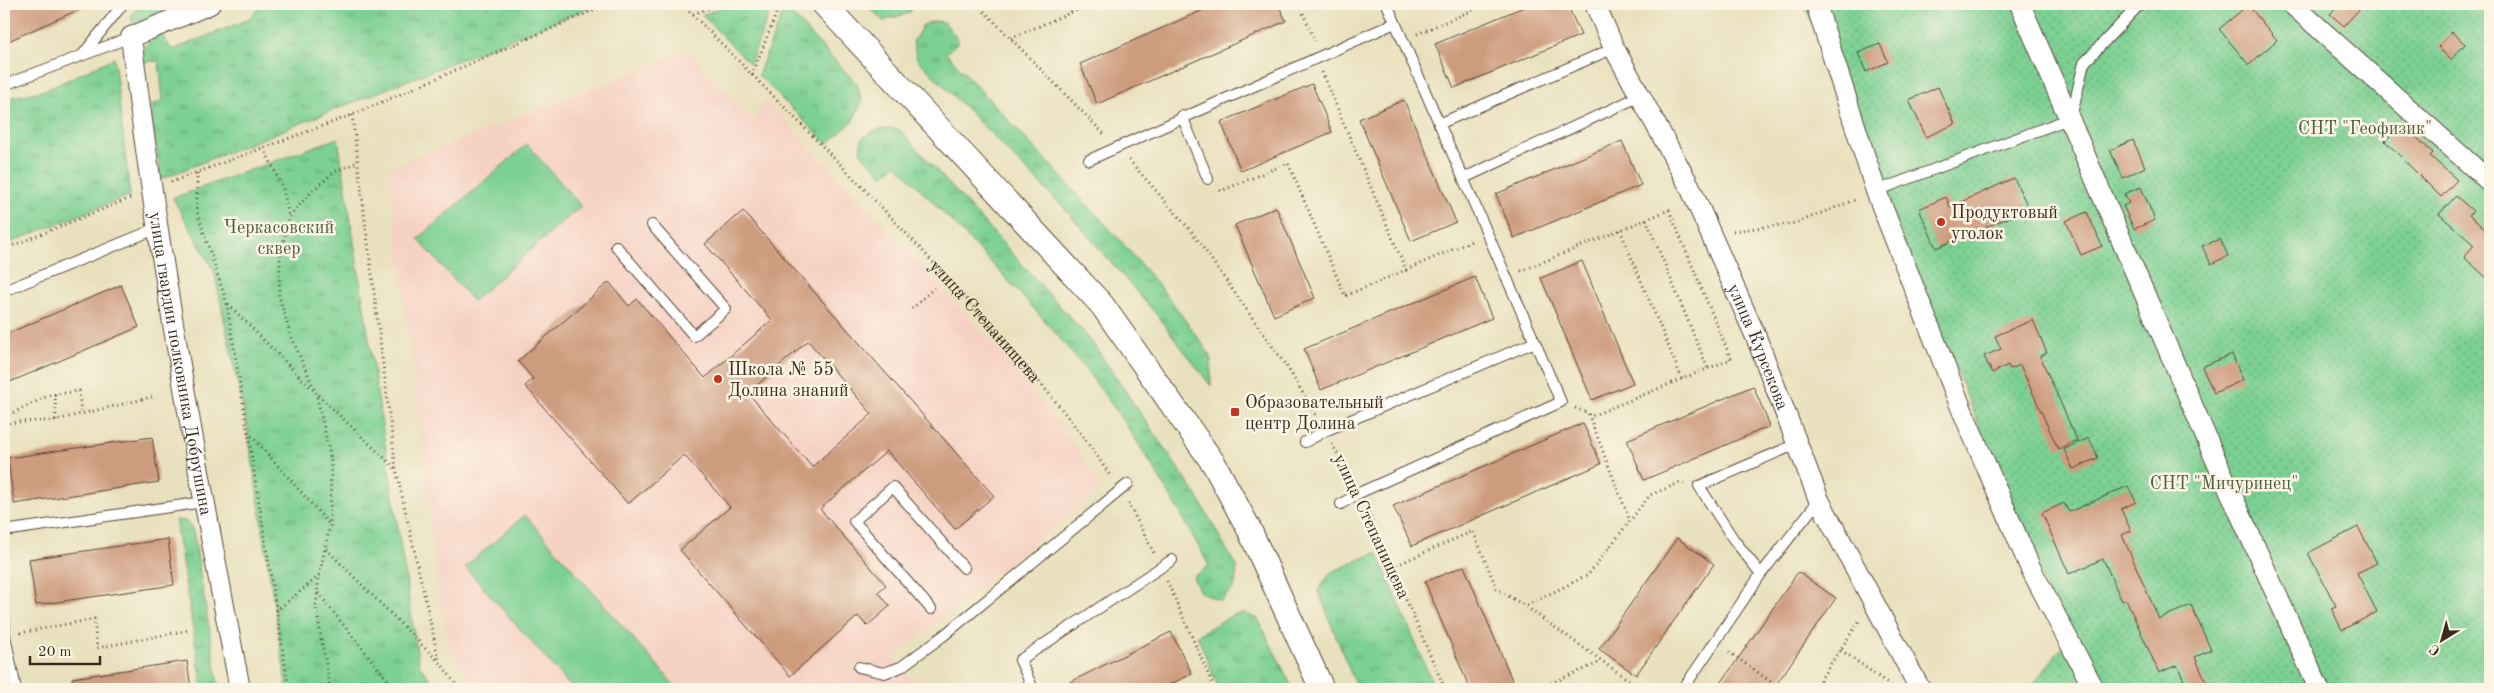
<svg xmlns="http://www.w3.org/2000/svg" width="2494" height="693" viewBox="0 0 2494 693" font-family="'Old Standard TT',serif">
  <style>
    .built { fill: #f6d2c4 }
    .grass { fill: url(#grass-tufts); stroke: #5c7d58 }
    .garden { fill: url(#garden-dots); stroke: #5c7d58 }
    .pitch { fill: #7cd093; stroke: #5c7d58 }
    .building { fill: #cd9b7e; fill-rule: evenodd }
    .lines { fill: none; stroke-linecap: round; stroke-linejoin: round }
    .service-casing { stroke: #554536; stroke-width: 12 }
    .minor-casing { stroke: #554536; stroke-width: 22 }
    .tertiary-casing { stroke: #554536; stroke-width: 26 }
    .path { stroke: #554536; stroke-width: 3; stroke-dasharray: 1 4; stroke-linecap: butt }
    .service { stroke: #fff; stroke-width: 10 }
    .minor { stroke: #fff; stroke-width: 20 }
    .tertiary { stroke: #fff; stroke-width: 24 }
    .poi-dot { fill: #c8321e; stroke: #fcf5e5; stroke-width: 2 }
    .labels { text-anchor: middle; stroke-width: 5; stroke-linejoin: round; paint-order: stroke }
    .park-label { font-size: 18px; fill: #4e5c41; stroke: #fcf5e5 }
    .poi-label { font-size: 18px; fill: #3b2a1e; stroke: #fcf5e5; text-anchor: start }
    .street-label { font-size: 18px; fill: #3b2a1e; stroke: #fcf5e5 }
  </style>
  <defs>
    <pattern id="grass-tufts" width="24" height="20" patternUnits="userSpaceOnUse" patternTransform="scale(1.25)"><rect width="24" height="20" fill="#7cd093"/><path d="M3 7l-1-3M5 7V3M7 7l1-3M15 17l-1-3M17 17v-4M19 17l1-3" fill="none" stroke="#67a977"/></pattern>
    <pattern id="garden-dots" width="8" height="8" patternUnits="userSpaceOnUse" patternTransform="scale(1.25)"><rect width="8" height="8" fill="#7cd093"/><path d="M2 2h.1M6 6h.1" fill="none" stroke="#67a977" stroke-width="1.8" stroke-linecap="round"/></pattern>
  </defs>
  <rect width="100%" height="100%" fill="#fcf5e5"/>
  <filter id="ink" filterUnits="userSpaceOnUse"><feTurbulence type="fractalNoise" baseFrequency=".02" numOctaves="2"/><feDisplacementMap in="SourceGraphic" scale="10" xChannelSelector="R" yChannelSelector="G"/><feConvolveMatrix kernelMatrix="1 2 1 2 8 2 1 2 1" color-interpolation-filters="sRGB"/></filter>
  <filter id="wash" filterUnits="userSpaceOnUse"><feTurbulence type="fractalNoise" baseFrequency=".0096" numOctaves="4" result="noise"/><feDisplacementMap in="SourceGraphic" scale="20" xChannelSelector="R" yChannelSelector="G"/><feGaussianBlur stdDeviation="1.12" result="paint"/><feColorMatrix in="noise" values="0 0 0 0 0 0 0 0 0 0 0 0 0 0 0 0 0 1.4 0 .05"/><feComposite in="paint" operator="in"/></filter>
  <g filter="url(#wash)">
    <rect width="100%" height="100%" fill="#e9e1be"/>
    <path class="built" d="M 688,51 L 753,121 L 766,100 L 993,342 L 1069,437 L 1102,488 L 893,658 L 920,689 L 478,689 L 453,656 L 439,596 L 389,168 Z"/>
    <path class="grass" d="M 141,4 L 159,4 L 163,7 L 166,4 L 183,4 L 133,24 L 131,16 Z
      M 263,4 L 599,4 L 161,179 L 150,106 L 163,100 L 159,61 L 143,62 L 145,46 L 161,33 L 172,50 L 247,20 Z
      M 730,4 L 773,4 L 750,64 L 702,15 Z
      M 866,4 L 916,4 L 909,13 L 883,21 Z
      M 785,7 L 857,84 L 862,102 L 852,122 L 827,144 L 758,75 Z
      M 934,21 L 944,22 L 959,41 L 946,53 L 1120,240 L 1169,298 L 1211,356 L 1211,386 L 1156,314 L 1065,209 L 917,59 L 913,42 L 923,25 Z
      M 114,58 L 130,195 L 4,245 L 4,117 L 10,114 L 4,99 L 46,90 Z
      M 878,129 L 899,129 L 1089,338 L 1197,496 L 1237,568 L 1235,586 L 1221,601 L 1200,592 L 1193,577 L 1209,566 C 1173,498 1134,431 1086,370 C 1028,297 960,231 896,164 L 883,176 L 860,152 L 862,138 Z
      M 338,138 L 419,665 L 438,689 L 287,689 L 248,432 L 214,271 L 173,198 Z
      M 175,520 L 186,521 L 193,530 L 219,689 L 203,689 Z
      M 1377,552 L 1435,689 L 1357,689 L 1318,591 L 1331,572 Z
      M 1244,613 L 1258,619 L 1293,689 L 1219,689 L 1197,635 L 1233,615 Z"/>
    <path class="garden" d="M 1803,4 L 2490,4 L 2490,689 L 2029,689 L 2067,641 L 1828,56 Z"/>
    <path class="pitch" d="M 527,144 L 581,206 L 473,301 L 418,239 Z
      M 525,515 L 676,687 L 673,689 L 573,689 L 465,567 Z"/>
    <g id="blocks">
      <path class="building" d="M 4,4 L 91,4 L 4,43 Z
        M 1217,4 L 1278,4 L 1286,21 L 1097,104 L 1080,64 Z
        M 1531,4 L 1567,4 L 1581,35 L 1454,88 L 1435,44 Z
        M 2339,4 L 2364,4 L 2344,26 L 2330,14 Z
        M 2248,5 L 2277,40 L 2249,65 L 2219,29 Z
        M 2452,32 L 2465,44 L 2451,60 L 2438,47 Z
        M 1880,44 L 1888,62 L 1866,72 L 1858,53 Z
        M 1312,84 L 1332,132 L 1241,171 L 1221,122 Z
        M 1938,87 L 1955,124 L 1926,137 L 1909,100 Z
        M 1404,100 L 1456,222 L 1411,241 L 1359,119 Z
        M 2402,124 L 2433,153 L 2430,156 L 2457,180 L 2441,197 L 2385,141 Z
        M 2133,140 L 2145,167 L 2123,178 L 2110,150 Z
        M 1622,141 L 1641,185 L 1514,238 L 1496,194 Z
        M 2014,178 L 2029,209 L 1936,248 L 1919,209 L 1946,197 L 1950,207 Z
        M 2141,187 L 2155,220 L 2134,229 L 2123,206 L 2129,203 L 2124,194 Z
        M 2456,196 L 2473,211 L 2469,215 L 2487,231 L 2490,227 L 2490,281 L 2464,257 L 2474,245 L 2439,214 Z
        M 1276,207 L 1315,298 L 1274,316 L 1235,225 Z
        M 743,211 L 994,496 L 955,529 L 887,451 L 820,509 L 886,585 L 878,592 L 890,606 L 867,626 L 858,616 L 790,676 L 680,550 L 730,507 L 684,455 L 628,504 L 525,386 L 533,379 L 518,361 L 609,282 L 629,306 L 637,299 L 705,378 L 772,320 L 705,244 ZM 808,341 L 872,414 L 812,467 L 748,393 Z
        M 2087,212 L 2102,246 L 2081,255 L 2066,221 Z
        M 2220,239 L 2228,256 L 2211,264 L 2202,246 Z
        M 1582,261 L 1633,383 L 1592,400 L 1541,278 Z
        M 1475,277 L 1492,318 L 1321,390 L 1304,349 Z
        M 121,285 L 139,327 L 10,382 L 4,368 L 4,335 Z
        M 2033,320 L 2047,353 L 2040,356 L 2077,440 L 2058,449 L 2020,365 L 2010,369 L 2008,365 L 1992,373 L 1984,356 L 2001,349 L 1995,336 Z
        M 2232,354 L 2243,380 L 2214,393 L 2202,367 Z
        M 1753,386 L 1770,426 L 1644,480 L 1627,440 Z
        M 1583,423 L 1601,464 L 1412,546 L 1393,506 Z
        M 152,437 L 159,482 L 14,504 L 8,458 Z
        M 2089,438 L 2098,458 L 2073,469 L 2064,449 Z
        M 2128,486 L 2136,502 L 2121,509 L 2131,531 L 2122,535 L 2159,619 L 2191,605 L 2211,650 L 2195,657 L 2209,689 L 2188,689 L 2177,665 L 2159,673 L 2126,599 L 2122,601 L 2103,559 L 2069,574 L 2042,513 L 2064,503 L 2069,512 Z
        M 2358,527 L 2377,563 L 2357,573 L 2377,612 L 2342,630 L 2331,608 L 2336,606 L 2308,553 Z
        M 1677,538 L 1714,564 L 1636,675 L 1599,649 Z
        M 168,539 L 174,585 L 36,605 L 29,559 Z
        M 1464,566 L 1516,689 L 1470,689 L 1440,618 L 1425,582 Z
        M 1798,572 L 1836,598 L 1773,689 L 1717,689 Z
        M 1171,632 L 1192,674 L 1160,689 L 1056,689 Z
        M 187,661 L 191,689 L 73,689 L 72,678 Z"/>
    </g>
  </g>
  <g filter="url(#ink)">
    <use href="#blocks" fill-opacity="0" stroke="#554536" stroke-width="1"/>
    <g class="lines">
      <defs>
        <path id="service" d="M 84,53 L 123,4
          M 4,85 L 131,37
          M 1182,116 L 1208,179
          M 1439,124 L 1614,48
          M 1089,160 L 1395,23
          M 1464,178 L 1640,96
          M 1876,191 L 2071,118 L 2084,63 L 2140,4
          M 616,246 L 694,336 L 726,309 L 652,225
          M 4,291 L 158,228
          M 1305,442 L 1325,431 L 1535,342
          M 1341,504 L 1359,493 L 1561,402 L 1387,4
          M 4,531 L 204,502
          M 1761,574 L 1734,540 L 1699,486 L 1799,443
          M 4,608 L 5,636 L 16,689
          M 931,609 L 854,521 L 893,487 L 964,568
          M 859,667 L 884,673 L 901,667 L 943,636 L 1128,484
          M 1033,689 L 1020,660 L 1172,560
          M 1683,689 L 1761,574 L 1819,500"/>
        <g id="minor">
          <path id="s2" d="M 210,4 L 131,37 C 158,256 198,473 240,689"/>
          <path id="s3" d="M 1595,4 L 1614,48 L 1690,187 L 1756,337 L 1819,500 L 1920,689"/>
          <path d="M 1816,4 L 1876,191 L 1962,410 L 2030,567 L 2094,689"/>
          <path d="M 2020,4 L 2215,458 L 2319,689"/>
          <path d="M 2292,4 L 2490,182"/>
        </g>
        <path id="tertiary" d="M 824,4 L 1102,305 L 1214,464 L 1249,529 L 1322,689"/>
      </defs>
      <use href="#service" class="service-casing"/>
      <use href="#minor" class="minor-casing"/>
      <use href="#tertiary" class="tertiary-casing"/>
      <g class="path">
        <path id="s1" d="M 682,4 C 785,108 889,211 986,321 C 1030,371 1075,421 1111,477"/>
        <path d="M 977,4 L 1106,136"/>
        <path d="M 1299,4 L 1315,41"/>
        <path d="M 693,14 L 720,4"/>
        <path d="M 1417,34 L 1487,4"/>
        <path d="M 1011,38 L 1091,4"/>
        <path d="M 1322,72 L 1406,270 L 1474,240"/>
        <path d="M 752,75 L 780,4"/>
        <path d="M 352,115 L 396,469 L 439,661 L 459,689"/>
        <path d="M 264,148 L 283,189 L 289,217"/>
        <path d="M 1129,160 L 1192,232 L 1289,370 L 1317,417"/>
        <path d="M 197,173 L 197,212 L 227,304 L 289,689"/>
        <path d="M 171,182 L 352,115 L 608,4"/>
        <path d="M 1220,190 L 1221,191 L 1288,163 L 1345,296 L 1406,270"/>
        <path d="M 1646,219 L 1708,369"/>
        <path d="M 1620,230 L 1682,379"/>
        <path d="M 1733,231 L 1796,223 L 1857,199"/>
        <path d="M 4,249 L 133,197"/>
        <path d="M 1521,271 L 1669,210 L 1731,359 L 1589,417"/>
        <path d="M 228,304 L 313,390"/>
        <path d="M 912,309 L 934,288"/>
        <path d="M 55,394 L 56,420"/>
        <path d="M 318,395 L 396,469"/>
        <path d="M 1575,408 L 1588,413 L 1630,521"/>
        <path d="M 4,417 L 50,395 L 79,391 L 81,413"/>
        <path d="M 4,423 L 56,420 L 152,397"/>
        <path d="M 248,432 L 330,525"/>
        <path d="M 1332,444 L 1351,478"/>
        <path d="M 1128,503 L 1154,553"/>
        <path d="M 1366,508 L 1445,689"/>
        <path d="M 326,549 L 438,661"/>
        <path d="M 1392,567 L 1473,531 L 1497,589 L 1525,606"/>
        <path d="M 1167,581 L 1215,689"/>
        <path d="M 318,593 L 395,689"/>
        <path d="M 276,611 L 319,576"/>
        <path d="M 20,633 L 94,619 L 97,648 L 189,630"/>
        <path d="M 1841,650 L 1893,687"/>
        <path d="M 1729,652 L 1781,689"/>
        <path d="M 330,689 L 316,606 L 319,576 L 330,526 L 331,459 L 316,393 L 290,334 L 279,295 L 280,257 L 289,217 L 311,192 L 334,172 L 358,162"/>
        <path d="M 1537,689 L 1601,662"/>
        <path d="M 1641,689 L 1525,606 L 1588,575 L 1650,495 L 1679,483 L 1684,484"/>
        <path d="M 1814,689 L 1860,620"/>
      </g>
      <use href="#service" class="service"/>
      <use href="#minor" class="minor"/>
      <use href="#tertiary" class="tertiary"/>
    </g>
  </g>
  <g class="poi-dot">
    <circle cx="1941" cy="222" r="5"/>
    <circle cx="718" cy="379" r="5"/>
    <rect x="1230" y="407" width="10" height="10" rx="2.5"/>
  </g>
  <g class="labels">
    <g class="park-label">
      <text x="2365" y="134">СНТ "Геофизик"</text>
      <text x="279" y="233">Черкасовский<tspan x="279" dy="21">сквер</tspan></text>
      <text x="2224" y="489">СНТ "Мичуринец"</text>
    </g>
    <g class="poi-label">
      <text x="1951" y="218">Продуктовый<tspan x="1951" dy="21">уголок</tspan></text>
      <text x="728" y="375">Школа № 55<tspan x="728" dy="21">Долина знаний</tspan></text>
      <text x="1245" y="408">Образовательный<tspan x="1245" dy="21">центр Долина</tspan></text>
    </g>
    <g class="street-label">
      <text dy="6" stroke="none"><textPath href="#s1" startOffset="439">улица Степанищева</textPath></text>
      <text dy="6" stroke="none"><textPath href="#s3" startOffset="380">улица Курсекова</textPath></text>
      <text dy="6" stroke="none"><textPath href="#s2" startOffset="416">улица гвардии полковника Добрушина</textPath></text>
      <text transform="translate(1372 526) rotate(65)" y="6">улица Степанищева</text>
    </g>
  </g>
  <rect width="2494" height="693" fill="none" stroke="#fcf5e5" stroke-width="20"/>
  <g transform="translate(2442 640) rotate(217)" stroke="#fcf5e5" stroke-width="4" paint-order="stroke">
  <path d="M0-4L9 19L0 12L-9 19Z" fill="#3b2a1e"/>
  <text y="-8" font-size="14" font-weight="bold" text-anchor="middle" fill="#3b2a1e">С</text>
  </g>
  <path d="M30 656v8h70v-8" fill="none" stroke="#3b2a1e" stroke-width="2.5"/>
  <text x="38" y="656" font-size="15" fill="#3b2a1e" stroke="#fcf5e5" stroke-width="4" paint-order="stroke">20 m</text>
</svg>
